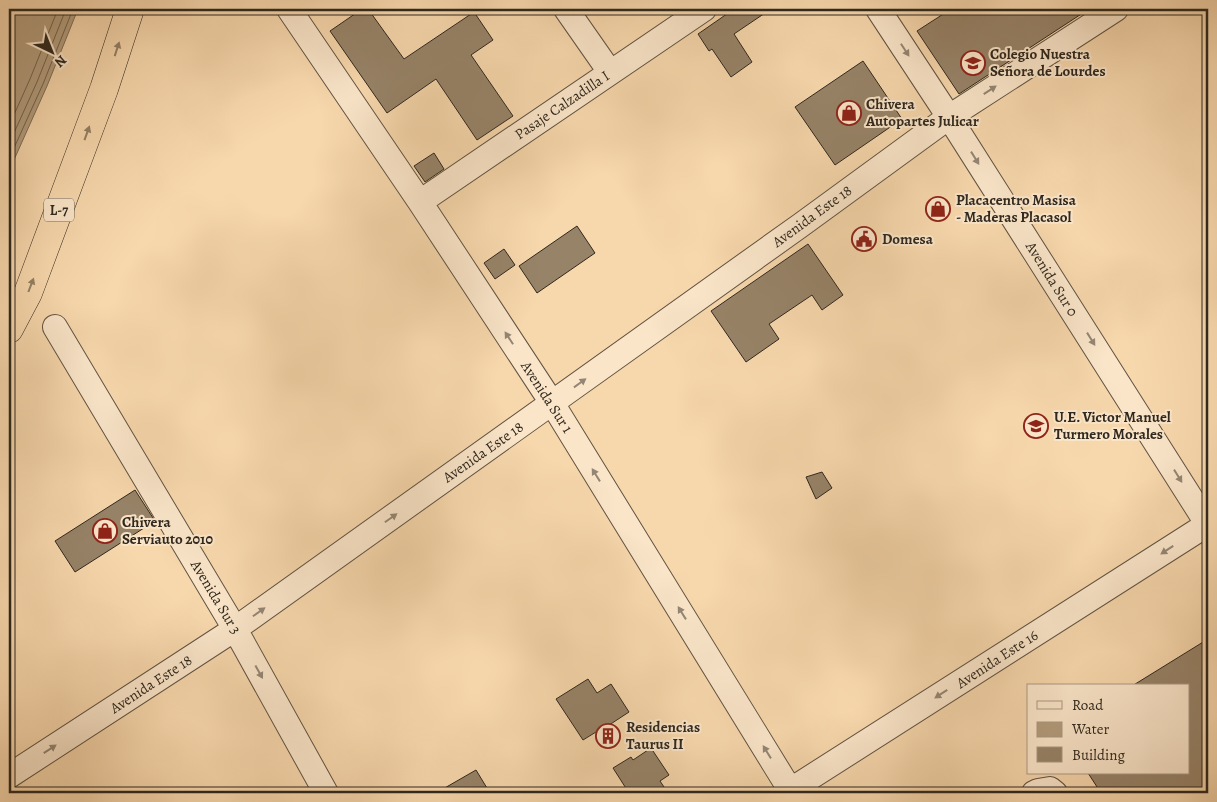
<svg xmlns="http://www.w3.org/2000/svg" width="1217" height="802" viewBox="0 0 1217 802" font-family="Alegreya,serif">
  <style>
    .water { fill: #b39c7c; stroke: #7e6e56 }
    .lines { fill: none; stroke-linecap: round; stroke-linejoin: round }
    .shore { stroke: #71624d; stroke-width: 1 }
    .building { fill: #978368; stroke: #2f281e }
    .minor-casing { stroke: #615442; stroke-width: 26 }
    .highway-casing { stroke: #2f281e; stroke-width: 29 }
    .minor { stroke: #fae5c9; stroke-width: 24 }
    .highway { stroke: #f7d7ac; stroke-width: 28 }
    .oneway { fill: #938065 }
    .oneway2 { fill: #948674 }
    .labels { text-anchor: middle; stroke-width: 4; stroke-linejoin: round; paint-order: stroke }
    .shield { fill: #fae5c9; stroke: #6c6151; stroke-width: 1 }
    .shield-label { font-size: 14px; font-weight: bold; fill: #2f281e }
    .poi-label { font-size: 15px; font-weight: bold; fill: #2f281e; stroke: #fae5c9; text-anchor: start }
    .street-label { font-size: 15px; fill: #2f281e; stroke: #fae5c9 }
  </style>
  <rect width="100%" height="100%" fill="#f7d7ac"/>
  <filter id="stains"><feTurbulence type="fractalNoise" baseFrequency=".004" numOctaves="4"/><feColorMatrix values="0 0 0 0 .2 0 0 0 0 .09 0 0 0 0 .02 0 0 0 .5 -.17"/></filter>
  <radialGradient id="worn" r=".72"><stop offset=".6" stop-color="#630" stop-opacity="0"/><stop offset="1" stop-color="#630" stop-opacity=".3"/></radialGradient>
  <path class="water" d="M 13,9 L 78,9 L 47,86 L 9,171 L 9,20 Z"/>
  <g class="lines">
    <path class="shore" d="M 9,126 L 30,79 L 58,9
      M 9,144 L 37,82 L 66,9
      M 9,159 L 43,84 L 73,9"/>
  </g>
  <path class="building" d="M 362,9 L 368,9 L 404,59 L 474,12 L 493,40 L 471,55 L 513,116 L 477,140 L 436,79 L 387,113 L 330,31 Z
    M 734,9 L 771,9 L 734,34 L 752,62 L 731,77 L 712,49 L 709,51 L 698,34 Z
    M 951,9 L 1089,9 L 959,94 L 917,31 Z
    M 863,61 L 902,119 L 835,165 L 795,107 Z
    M 434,153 L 444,169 L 425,182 L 414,166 Z
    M 577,226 L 595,253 L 537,293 L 519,266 Z
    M 808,244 L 843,295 L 822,310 L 812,295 L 769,324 L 779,339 L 746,362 L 711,311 Z
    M 504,249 L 515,265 L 495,279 L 484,263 Z
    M 822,472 L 832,488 L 816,499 L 806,477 Z
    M 135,490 L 155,521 L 75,572 L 55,541 Z
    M 1208,639 L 1208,793 L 1101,793 L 1088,773 L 1188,773 L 1188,686 L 1132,686 Z
    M 588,679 L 597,693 L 611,684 L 629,712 L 597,733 L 596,732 L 583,740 L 556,699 Z
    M 651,748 L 669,775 L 660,781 L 668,793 L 629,793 L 613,768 L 631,757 L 633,760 Z
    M 476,770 L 490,793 L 436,793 Z"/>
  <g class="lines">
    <defs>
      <path id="minor" d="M 289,9 L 420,202 L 552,403 L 792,793
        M 566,9 L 610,72
        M 878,9 L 949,117 L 1208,525
        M 420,202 L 704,9
        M 55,327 L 235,629 L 326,793
        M 9,776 L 235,629 L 801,225 L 949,117 L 1116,9
        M 786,793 L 1208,524
        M 1034,793 L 1038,791 L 1050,789 L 1055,793"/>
      <path id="highway" d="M 9,329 L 28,293 L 104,89 L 130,9"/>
    </defs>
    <use href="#minor" class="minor-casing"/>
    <use href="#highway" class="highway-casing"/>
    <use href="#minor" class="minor"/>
    <use href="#highway" class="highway"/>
  </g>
  <defs><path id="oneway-solid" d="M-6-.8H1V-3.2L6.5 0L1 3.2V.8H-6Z" transform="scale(1.25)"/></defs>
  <g class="oneway">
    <use href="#oneway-solid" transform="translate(117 49) rotate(-72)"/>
    <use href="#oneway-solid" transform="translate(87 133) rotate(-70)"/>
    <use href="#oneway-solid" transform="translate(31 285) rotate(-69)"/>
  </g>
  <g class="oneway2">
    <use href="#oneway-solid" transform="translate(905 50) rotate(57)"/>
    <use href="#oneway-solid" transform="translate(990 90) rotate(-33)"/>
    <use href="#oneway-solid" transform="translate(975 158) rotate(58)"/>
    <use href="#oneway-solid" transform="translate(509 338) rotate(-123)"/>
    <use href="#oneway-solid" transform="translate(1091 339) rotate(58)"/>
    <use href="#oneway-solid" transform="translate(580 383) rotate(-36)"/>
    <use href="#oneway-solid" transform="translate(596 475) rotate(-122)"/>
    <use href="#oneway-solid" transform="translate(1178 476) rotate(58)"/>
    <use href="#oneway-solid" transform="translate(391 518) rotate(-35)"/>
    <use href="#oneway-solid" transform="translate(1167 550) rotate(147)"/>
    <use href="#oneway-solid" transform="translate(259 612) rotate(-35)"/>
    <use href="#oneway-solid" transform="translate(682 613) rotate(-122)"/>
    <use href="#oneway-solid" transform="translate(259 672) rotate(61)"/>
    <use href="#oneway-solid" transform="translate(941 694) rotate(147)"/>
    <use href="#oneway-solid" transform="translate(50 749) rotate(-33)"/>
    <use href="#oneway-solid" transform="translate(767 752) rotate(-122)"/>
  </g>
  <defs>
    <symbol id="school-ring" viewBox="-11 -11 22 22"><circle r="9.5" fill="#fae5c9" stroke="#8f2418" stroke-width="1.5"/><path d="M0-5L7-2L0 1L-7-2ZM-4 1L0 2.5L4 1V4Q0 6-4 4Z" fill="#8f2418"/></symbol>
    <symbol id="shop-ring" viewBox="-11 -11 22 22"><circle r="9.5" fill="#fae5c9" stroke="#8f2418" stroke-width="1.5"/><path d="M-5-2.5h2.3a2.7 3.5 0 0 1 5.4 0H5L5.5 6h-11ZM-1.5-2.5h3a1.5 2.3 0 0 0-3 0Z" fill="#8f2418"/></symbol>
    <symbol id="civic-ring" viewBox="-11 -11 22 22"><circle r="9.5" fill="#fae5c9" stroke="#8f2418" stroke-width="1.5"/><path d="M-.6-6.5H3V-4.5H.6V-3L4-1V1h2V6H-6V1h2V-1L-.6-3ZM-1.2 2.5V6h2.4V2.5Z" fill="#8f2418"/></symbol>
    <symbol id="building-ring" viewBox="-11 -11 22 22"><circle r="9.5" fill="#fae5c9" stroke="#8f2418" stroke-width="1.5"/><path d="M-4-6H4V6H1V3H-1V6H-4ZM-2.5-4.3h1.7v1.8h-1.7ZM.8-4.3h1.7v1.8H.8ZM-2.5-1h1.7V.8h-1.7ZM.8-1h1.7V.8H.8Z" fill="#8f2418"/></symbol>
  </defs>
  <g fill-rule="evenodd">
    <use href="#school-ring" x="959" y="49" width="28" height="28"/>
    <use href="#shop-ring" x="835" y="99" width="28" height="28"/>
    <use href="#shop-ring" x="924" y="195" width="28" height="28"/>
    <use href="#civic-ring" x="850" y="225" width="28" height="28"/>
    <use href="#school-ring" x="1022" y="412" width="28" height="28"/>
    <use href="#shop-ring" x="91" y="517" width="28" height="28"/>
    <use href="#building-ring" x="594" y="722" width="28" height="28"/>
  </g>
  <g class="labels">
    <rect class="shield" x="44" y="198.5" width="30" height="23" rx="4"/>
    <g class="shield-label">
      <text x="59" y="215">L-7</text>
    </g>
    <g class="poi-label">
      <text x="990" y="59">Colegio Nuestra<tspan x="990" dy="17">Señora de Lourdes</tspan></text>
      <text x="866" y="109">Chivera<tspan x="866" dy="17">Autopartes Julicar</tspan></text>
      <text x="956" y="205">Placacentro Masisa<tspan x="956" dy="17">- Maderas Placasol</tspan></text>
      <text x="882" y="244">Domesa</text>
      <text x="1054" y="422">U.E. Victor Manuel<tspan x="1054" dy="17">Turmero Morales</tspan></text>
      <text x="122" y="527">Chivera<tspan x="122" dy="17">Serviauto 2010</tspan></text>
      <text x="626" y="732">Residencias<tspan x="626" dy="17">Taurus II</tspan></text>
    </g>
    <g class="street-label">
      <text transform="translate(562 105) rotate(-34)" y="5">Pasaje Calzadilla I</text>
      <text transform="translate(812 216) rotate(-36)" y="5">Avenida Este 18</text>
      <text transform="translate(1052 279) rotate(58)" y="5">Avenida Sur 0</text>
      <text transform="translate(547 397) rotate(57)" y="5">Avenida Sur 1</text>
      <text transform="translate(483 452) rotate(-35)" y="5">Avenida Este 18</text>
      <text transform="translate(216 597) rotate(59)" y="5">Avenida Sur 3</text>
      <text transform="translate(997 659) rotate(-33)" y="5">Avenida Este 16</text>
      <text transform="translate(151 684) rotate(-33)" y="5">Avenida Este 18</text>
    </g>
  </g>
  <rect width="1217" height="802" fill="none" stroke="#f7d7ac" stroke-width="30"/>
  <rect x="10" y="10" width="1197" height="782" fill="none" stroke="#2f281e" stroke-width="2.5"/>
  <rect x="15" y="15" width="1187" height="772" fill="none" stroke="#2f281e"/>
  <rect x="1027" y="684" width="162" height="90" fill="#fae5c9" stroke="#a99985"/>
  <rect x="1037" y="701" width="25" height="8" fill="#fae5c9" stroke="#a99985"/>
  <text x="1072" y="710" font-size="15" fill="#2f281e">Road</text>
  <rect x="1037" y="722" width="25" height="15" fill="#b39c7c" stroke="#a99985"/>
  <text x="1072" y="734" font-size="15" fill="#2f281e">Water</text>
  <rect x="1037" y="747" width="25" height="15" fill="#978368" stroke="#a99985"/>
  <text x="1072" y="760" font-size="15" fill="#2f281e">Building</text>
  <g transform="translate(52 52) rotate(137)" stroke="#fae5c9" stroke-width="4" paint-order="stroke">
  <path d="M0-4L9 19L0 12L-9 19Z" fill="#2f281e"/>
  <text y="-8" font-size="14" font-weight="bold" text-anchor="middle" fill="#2f281e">N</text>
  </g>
  <rect width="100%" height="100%" filter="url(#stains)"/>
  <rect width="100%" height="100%" fill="url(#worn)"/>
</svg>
